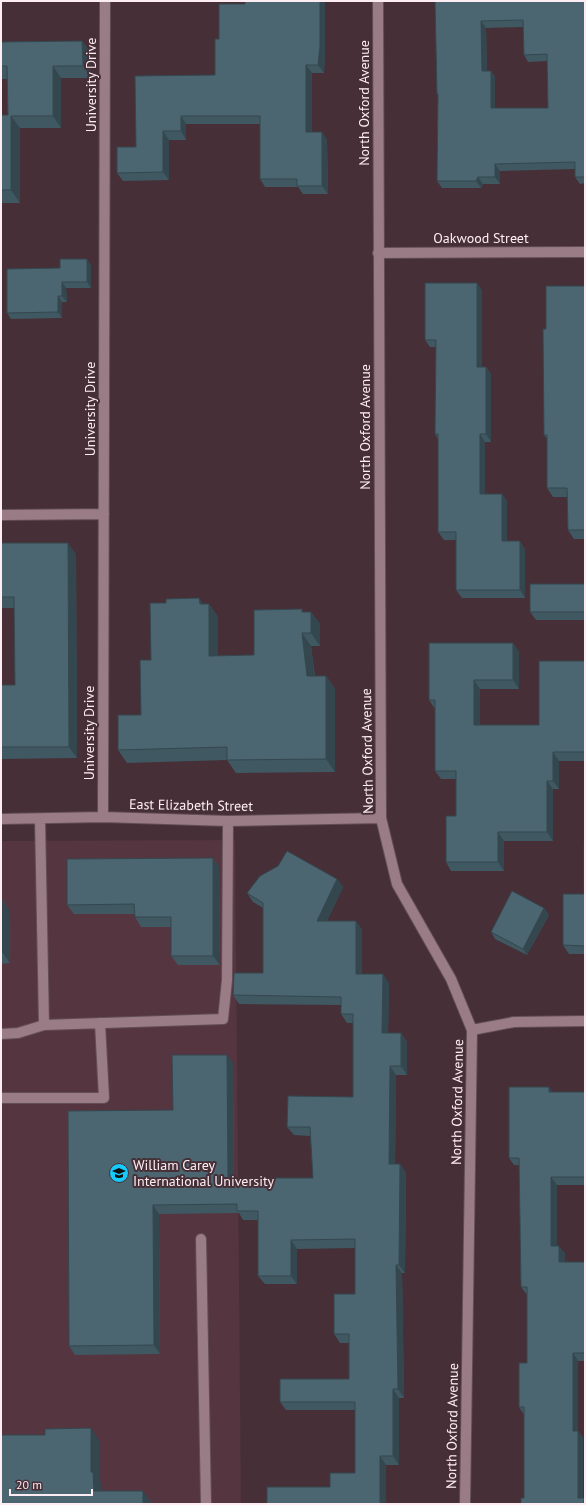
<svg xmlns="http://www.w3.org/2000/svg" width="586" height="1505" viewBox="0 0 586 1505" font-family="'PT Sans',sans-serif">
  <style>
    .built { fill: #543540 }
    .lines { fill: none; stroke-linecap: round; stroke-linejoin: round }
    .minor-casing { stroke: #634e55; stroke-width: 12 }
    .minor { stroke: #9a7c86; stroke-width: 10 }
    .wall { fill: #405861; fill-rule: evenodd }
    .shaded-wall { fill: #34474f }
    .building { fill: #4b6671; stroke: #34474f; fill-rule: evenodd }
    .labels { text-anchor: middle; stroke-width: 4; stroke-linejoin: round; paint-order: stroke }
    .street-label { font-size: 14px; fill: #feeef3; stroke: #462f37 }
    .poi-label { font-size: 14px; fill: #feeef3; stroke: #462f37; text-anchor: start }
  </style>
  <rect width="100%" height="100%" fill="#462f37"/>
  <path class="built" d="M 235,840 L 241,1504 L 1,1504 L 1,841 Z"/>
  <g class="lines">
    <defs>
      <path id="minor" d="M 378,1 L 381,818 L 397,884 L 451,979 L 472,1030 L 465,1504
        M 378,253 L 585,252
        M 1,515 L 104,514
        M 103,817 L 105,1
        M 1,819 L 103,817 L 228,821 L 381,818
        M 40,819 L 44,1025
        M 472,1030 L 514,1022 L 585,1021
        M 1,1034 L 18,1033 L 44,1025 L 223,1019 L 227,980 L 228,821
        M 1,1098 L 104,1098 L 100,1023
        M 201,1239 L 206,1504"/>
    </defs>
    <use href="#minor" class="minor-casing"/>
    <use href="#minor" class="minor"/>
  </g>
  <path class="wall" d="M 1,1 L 28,1 L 28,2 L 1,2 Z
    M 325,1 L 325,54 L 324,73 L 312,73 L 312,132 L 322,132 L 327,140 L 328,194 L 303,194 L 298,187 L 265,187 L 260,179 L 260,124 L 186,124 L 186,140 L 169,140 L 169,180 L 123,181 L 117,173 L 136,147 L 215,75 L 219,39 L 245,4 Z
    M 442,1 L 585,1 L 585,183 L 580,184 L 575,177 L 575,169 L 500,171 L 500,184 L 483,184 L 481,188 L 442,188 L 437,181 L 438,96 L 437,94 ZM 523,27 L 524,55 L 528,62 L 547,61 L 548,108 L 495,108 L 495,77 L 491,71 L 487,71 L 486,28 Z
    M 82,41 L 91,53 L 91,78 L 61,78 L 61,128 L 20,128 L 20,203 L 1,203 L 1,115 L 8,115 L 7,79 L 1,79 L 1,42 Z
    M 91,265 L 91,288 L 66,288 L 67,302 L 62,302 L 62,318 L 11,319 L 7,313 L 60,268 Z
    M 477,283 L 482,291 L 482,367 L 486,367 L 491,374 L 491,442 L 485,442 L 485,494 L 502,494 L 507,501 L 507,541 L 525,549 L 525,598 L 462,598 L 456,590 L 456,540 L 444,540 L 438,532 L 438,439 L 435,434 L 436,347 L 430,347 L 425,340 Z
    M 585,286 L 585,539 L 574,539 L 568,530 L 567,497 L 553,497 L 547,488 L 547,439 L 544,435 L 546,329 Z
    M 1,543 L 76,554 L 77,758 L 1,759 L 1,685 L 15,685 L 14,608 L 1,608 Z
    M 585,584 L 585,620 L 536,620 L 530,612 Z
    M 204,604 L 209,604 L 218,617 L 218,656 L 254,655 L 304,612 L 311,612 L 320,624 L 320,646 L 311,646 L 315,676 L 326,676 L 335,689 L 335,772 L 236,773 L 227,760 L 127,763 L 118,750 L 141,715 L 151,660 Z
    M 513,643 L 519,652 L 519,689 L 480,689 L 480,725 L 539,725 L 585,661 L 585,761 L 559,761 L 559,789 L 553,789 L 553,841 L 504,841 L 504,871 L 451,871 L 446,862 L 456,816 L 456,779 L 441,779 L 435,771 L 435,709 L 429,700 Z
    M 585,842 L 585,954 L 569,954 L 563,945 L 584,894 Z
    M 213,858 L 219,867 L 220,965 L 178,965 L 171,956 L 171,927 L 141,927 L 135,917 L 135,914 L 74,914 L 67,905 Z
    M 337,879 L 343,887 L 327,921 L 356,921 L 362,930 L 362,974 L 389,983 L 388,1033 L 401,1033 L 407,1042 L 407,1075 L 396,1075 L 395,1164 L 400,1164 L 406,1173 L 405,1273 L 402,1273 L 404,1398 L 399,1398 L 399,1465 L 386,1465 L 386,1504 L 330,1487 L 355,1473 L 355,1410 L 286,1410 L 280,1402 L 349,1379 L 349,1343 L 340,1343 L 334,1334 L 355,1294 L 355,1248 L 297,1249 L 297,1284 L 265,1284 L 258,1276 L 258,1220 L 243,1220 L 239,1213 L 159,1214 L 160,1354 L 75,1355 L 69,1346 L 173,1110 L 227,1055 L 233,1063 L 234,1178 L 313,1178 L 310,1136 L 294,1135 L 287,1127 L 353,1097 L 353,1023 L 347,1023 L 341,1014 L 341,1005 L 239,1004 L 233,995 L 263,973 L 263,908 L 253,902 L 247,893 Z
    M 1,898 L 9,910 L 10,963 L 1,964 Z
    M 544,908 L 549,915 L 527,955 L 495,939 L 491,932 Z
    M 553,1092 L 585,1092 L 585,1185 L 557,1185 L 557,1246 L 565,1253 L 565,1262 L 585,1262 L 585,1361 L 578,1361 L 578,1431 L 583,1438 L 524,1498 L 524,1415 L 519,1407 L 527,1363 L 527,1295 L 521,1287 L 519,1165 L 514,1165 L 509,1158 Z"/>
  <path class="shaded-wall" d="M 320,1 L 325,1 L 325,54 L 324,73 L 318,65 Z
    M 481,21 L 486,28 L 487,77 L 482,71 Z
    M 82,41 L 91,53 L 91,78 L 83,66 Z
    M 306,65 L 312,73 L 312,140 L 306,132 Z
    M 53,66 L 61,78 L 61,128 L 53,116 Z
    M 491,71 L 495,77 L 495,115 L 491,108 Z
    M 11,116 L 20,128 L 20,203 L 11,190 Z
    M 181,116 L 186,124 L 186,140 L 181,131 Z
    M 163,131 L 169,140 L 169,180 L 163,172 Z
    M 322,132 L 327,140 L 328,194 L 322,186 Z
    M 495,164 L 500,171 L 500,184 L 495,177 Z
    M 478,177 L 483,184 L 481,188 L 476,181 Z
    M 87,259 L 91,265 L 91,288 L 87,282 Z
    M 62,282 L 66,288 L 67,302 L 62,296 Z
    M 477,283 L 482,291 L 482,374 L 477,367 Z
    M 58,296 L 62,302 L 62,318 L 58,312 Z
    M 486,367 L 491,374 L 491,442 L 486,434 Z
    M 480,434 L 485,442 L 485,501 L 480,494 Z
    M 502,494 L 507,501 L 507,549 L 502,541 Z
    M 520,541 L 525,549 L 525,598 L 520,590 Z
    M 68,543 L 76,554 L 77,758 L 69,747 Z
    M 199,598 L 208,611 L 200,604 Z
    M 209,604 L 218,617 L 218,669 L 209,656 Z
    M 311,612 L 320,624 L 320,646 L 311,633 Z
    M 302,633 L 311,646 L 316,689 L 307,676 Z
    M 513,643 L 519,652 L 519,689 L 513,680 Z
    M 326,676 L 335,689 L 335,772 L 326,759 Z
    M 474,680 L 480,689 L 480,734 L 474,725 Z
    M 553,752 L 559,761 L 559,789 L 553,781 Z
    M 547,781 L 553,789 L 553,841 L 547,832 Z
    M 498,832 L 504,841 L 504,871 L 498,862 Z
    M 213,858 L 219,867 L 220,965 L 213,956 Z
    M 337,879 L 343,887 L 323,930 L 317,921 Z
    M 1,898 L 9,910 L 10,963 L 2,952 Z
    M 544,908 L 549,915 L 527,955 L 523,949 Z
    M 356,921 L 362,930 L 362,983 L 356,974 Z
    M 383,974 L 389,983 L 388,1042 L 382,1033 Z
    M 401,1033 L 407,1042 L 407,1075 L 401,1066 Z
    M 227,1055 L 233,1063 L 234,1187 L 228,1178 Z
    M 390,1066 L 396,1075 L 395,1173 L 389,1164 Z
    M 549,1087 L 555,1095 L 549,1092 Z
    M 400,1164 L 406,1173 L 405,1273 L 399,1265 Z
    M 551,1177 L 557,1185 L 557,1253 L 551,1246 Z
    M 153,1205 L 159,1214 L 160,1354 L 154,1345 Z
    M 291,1240 L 297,1249 L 297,1284 L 291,1276 Z
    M 559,1246 L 565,1253 L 565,1270 L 559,1262 Z
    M 396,1265 L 402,1273 L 404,1398 L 398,1389 Z
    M 573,1353 L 578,1361 L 578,1431 L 583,1438 L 583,1504 L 578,1498 L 573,1431 Z
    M 393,1389 L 399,1398 L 399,1465 L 393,1456 Z
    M 91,1428 L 99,1440 L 99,1480 L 101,1483 L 102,1502 L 94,1491 L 91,1472 Z
    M 380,1456 L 386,1465 L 386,1504 L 380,1504 Z
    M 143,1491 L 151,1502 L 151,1504 L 143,1504 Z
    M 584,1498 L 585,1500 L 585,1504 L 584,1504 Z"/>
  <path class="building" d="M 245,1 L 320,1 L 320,46 L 318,65 L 306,65 L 306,132 L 322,132 L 322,186 L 297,186 L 297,179 L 260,179 L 260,116 L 181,116 L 181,131 L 163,131 L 163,172 L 117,173 L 117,147 L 136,147 L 135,76 L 215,75 L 215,39 L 219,39 L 219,4 L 245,4 Z
    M 435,1 L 585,1 L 585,177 L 575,177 L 575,162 L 495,164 L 495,177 L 478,177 L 476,181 L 437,181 L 438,94 L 437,94 ZM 523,20 L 524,55 L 547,54 L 548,108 L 491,108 L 491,71 L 482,71 L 481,21 Z
    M 82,41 L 83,66 L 53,66 L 53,116 L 11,116 L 11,190 L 1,190 L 1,115 L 8,115 L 7,66 L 1,66 L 1,42 Z
    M 60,259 L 87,259 L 87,282 L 62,282 L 62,296 L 58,296 L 58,312 L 7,313 L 7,269 L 60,268 Z
    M 425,283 L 477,283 L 477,367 L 486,367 L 486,434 L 480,434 L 480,494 L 502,494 L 502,541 L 520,541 L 520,590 L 456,590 L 456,532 L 438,532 L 438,434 L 435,434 L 436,340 L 425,340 Z
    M 546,286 L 585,286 L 585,530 L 568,530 L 567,488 L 547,488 L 547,435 L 544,435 L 543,329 L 546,329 Z
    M 1,543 L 68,543 L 69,747 L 1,747 L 1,685 L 15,685 L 14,597 L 1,597 Z
    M 530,584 L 585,584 L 585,612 L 530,612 Z
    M 199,598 L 200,604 L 209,604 L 209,656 L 254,655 L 254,610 L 302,609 L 302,612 L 311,612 L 311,633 L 302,633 L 307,676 L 326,676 L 326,759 L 227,760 L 227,747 L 118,750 L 118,715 L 141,715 L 140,660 L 151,660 L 150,603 L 166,603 L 166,599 Z
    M 429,643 L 513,643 L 513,680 L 474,680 L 474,725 L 539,725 L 539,661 L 585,661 L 585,752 L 553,752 L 553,781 L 547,781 L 547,832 L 498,832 L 498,862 L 446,862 L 446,816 L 456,816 L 456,771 L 435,771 L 435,700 L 429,700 Z
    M 584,842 L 585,842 L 585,946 L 563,945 L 563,894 L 584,894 Z
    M 287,851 L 337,879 L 317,921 L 356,921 L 356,974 L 383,974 L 382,1033 L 401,1033 L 401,1066 L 390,1066 L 389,1164 L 400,1164 L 399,1265 L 396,1265 L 398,1389 L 393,1389 L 393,1456 L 380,1456 L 380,1504 L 267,1504 L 267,1487 L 330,1487 L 330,1473 L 355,1473 L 355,1402 L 280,1402 L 280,1379 L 349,1379 L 349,1334 L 334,1334 L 334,1294 L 355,1294 L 355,1239 L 291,1240 L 291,1276 L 258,1276 L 258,1211 L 237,1211 L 237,1204 L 153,1205 L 154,1345 L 69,1346 L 68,1111 L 173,1110 L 172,1055 L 227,1055 L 228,1178 L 313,1178 L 310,1127 L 287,1127 L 288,1096 L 353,1097 L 353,1014 L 341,1014 L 341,997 L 233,995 L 234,973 L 263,973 L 263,903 L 247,893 L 260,876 L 278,866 Z
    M 213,858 L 213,956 L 171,956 L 171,917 L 135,917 L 134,904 L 67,905 L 67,859 Z
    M 512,891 L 544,908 L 523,949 L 491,932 Z
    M 1,903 L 2,952 L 1,952 Z
    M 509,1087 L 549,1087 L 549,1092 L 585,1092 L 585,1177 L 551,1177 L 551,1246 L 559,1246 L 559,1262 L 585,1262 L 585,1353 L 573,1353 L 573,1431 L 578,1431 L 578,1498 L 584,1498 L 584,1504 L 521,1504 L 521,1498 L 524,1498 L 524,1407 L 519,1407 L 519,1363 L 527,1363 L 527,1287 L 521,1287 L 519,1158 L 509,1158 Z
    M 91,1428 L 91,1472 L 93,1472 L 94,1491 L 143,1491 L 143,1504 L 1,1504 L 1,1435 L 45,1435 L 45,1429 Z"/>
  <defs>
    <symbol id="university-disc" viewBox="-11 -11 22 22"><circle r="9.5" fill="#16cafb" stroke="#462f37"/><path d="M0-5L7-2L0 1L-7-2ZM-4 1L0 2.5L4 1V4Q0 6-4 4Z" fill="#111"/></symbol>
  </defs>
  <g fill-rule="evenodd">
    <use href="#university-disc" x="108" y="1162" width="22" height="22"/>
  </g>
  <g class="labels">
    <g class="street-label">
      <text transform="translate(91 85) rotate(-90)" y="5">University Drive</text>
      <text transform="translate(364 103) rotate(-90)" y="5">North Oxford Avenue</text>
      <text x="481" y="243">Oakwood Street</text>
      <text transform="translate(90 409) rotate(-90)" y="5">University Drive</text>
      <text transform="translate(365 427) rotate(-90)" y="5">North Oxford Avenue</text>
      <text transform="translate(89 733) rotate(-90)" y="5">University Drive</text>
      <text transform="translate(367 751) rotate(-91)" y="5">North Oxford Avenue</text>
      <text transform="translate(191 805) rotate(1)" y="5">East Elizabeth Street</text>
      <text transform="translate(457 1102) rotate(-89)" y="5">North Oxford Avenue</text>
      <text transform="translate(452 1426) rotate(-89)" y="5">North Oxford Avenue</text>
    </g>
    <g class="poi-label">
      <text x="133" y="1170">William Carey<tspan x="133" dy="16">International University</tspan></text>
    </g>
  </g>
  <rect width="586" height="1505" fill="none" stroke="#feeef3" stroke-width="4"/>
  <path d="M10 1489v6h82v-6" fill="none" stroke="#feeef3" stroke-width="2"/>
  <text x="16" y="1489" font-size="12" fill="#feeef3" stroke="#462f37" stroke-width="3" paint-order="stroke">20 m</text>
</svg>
